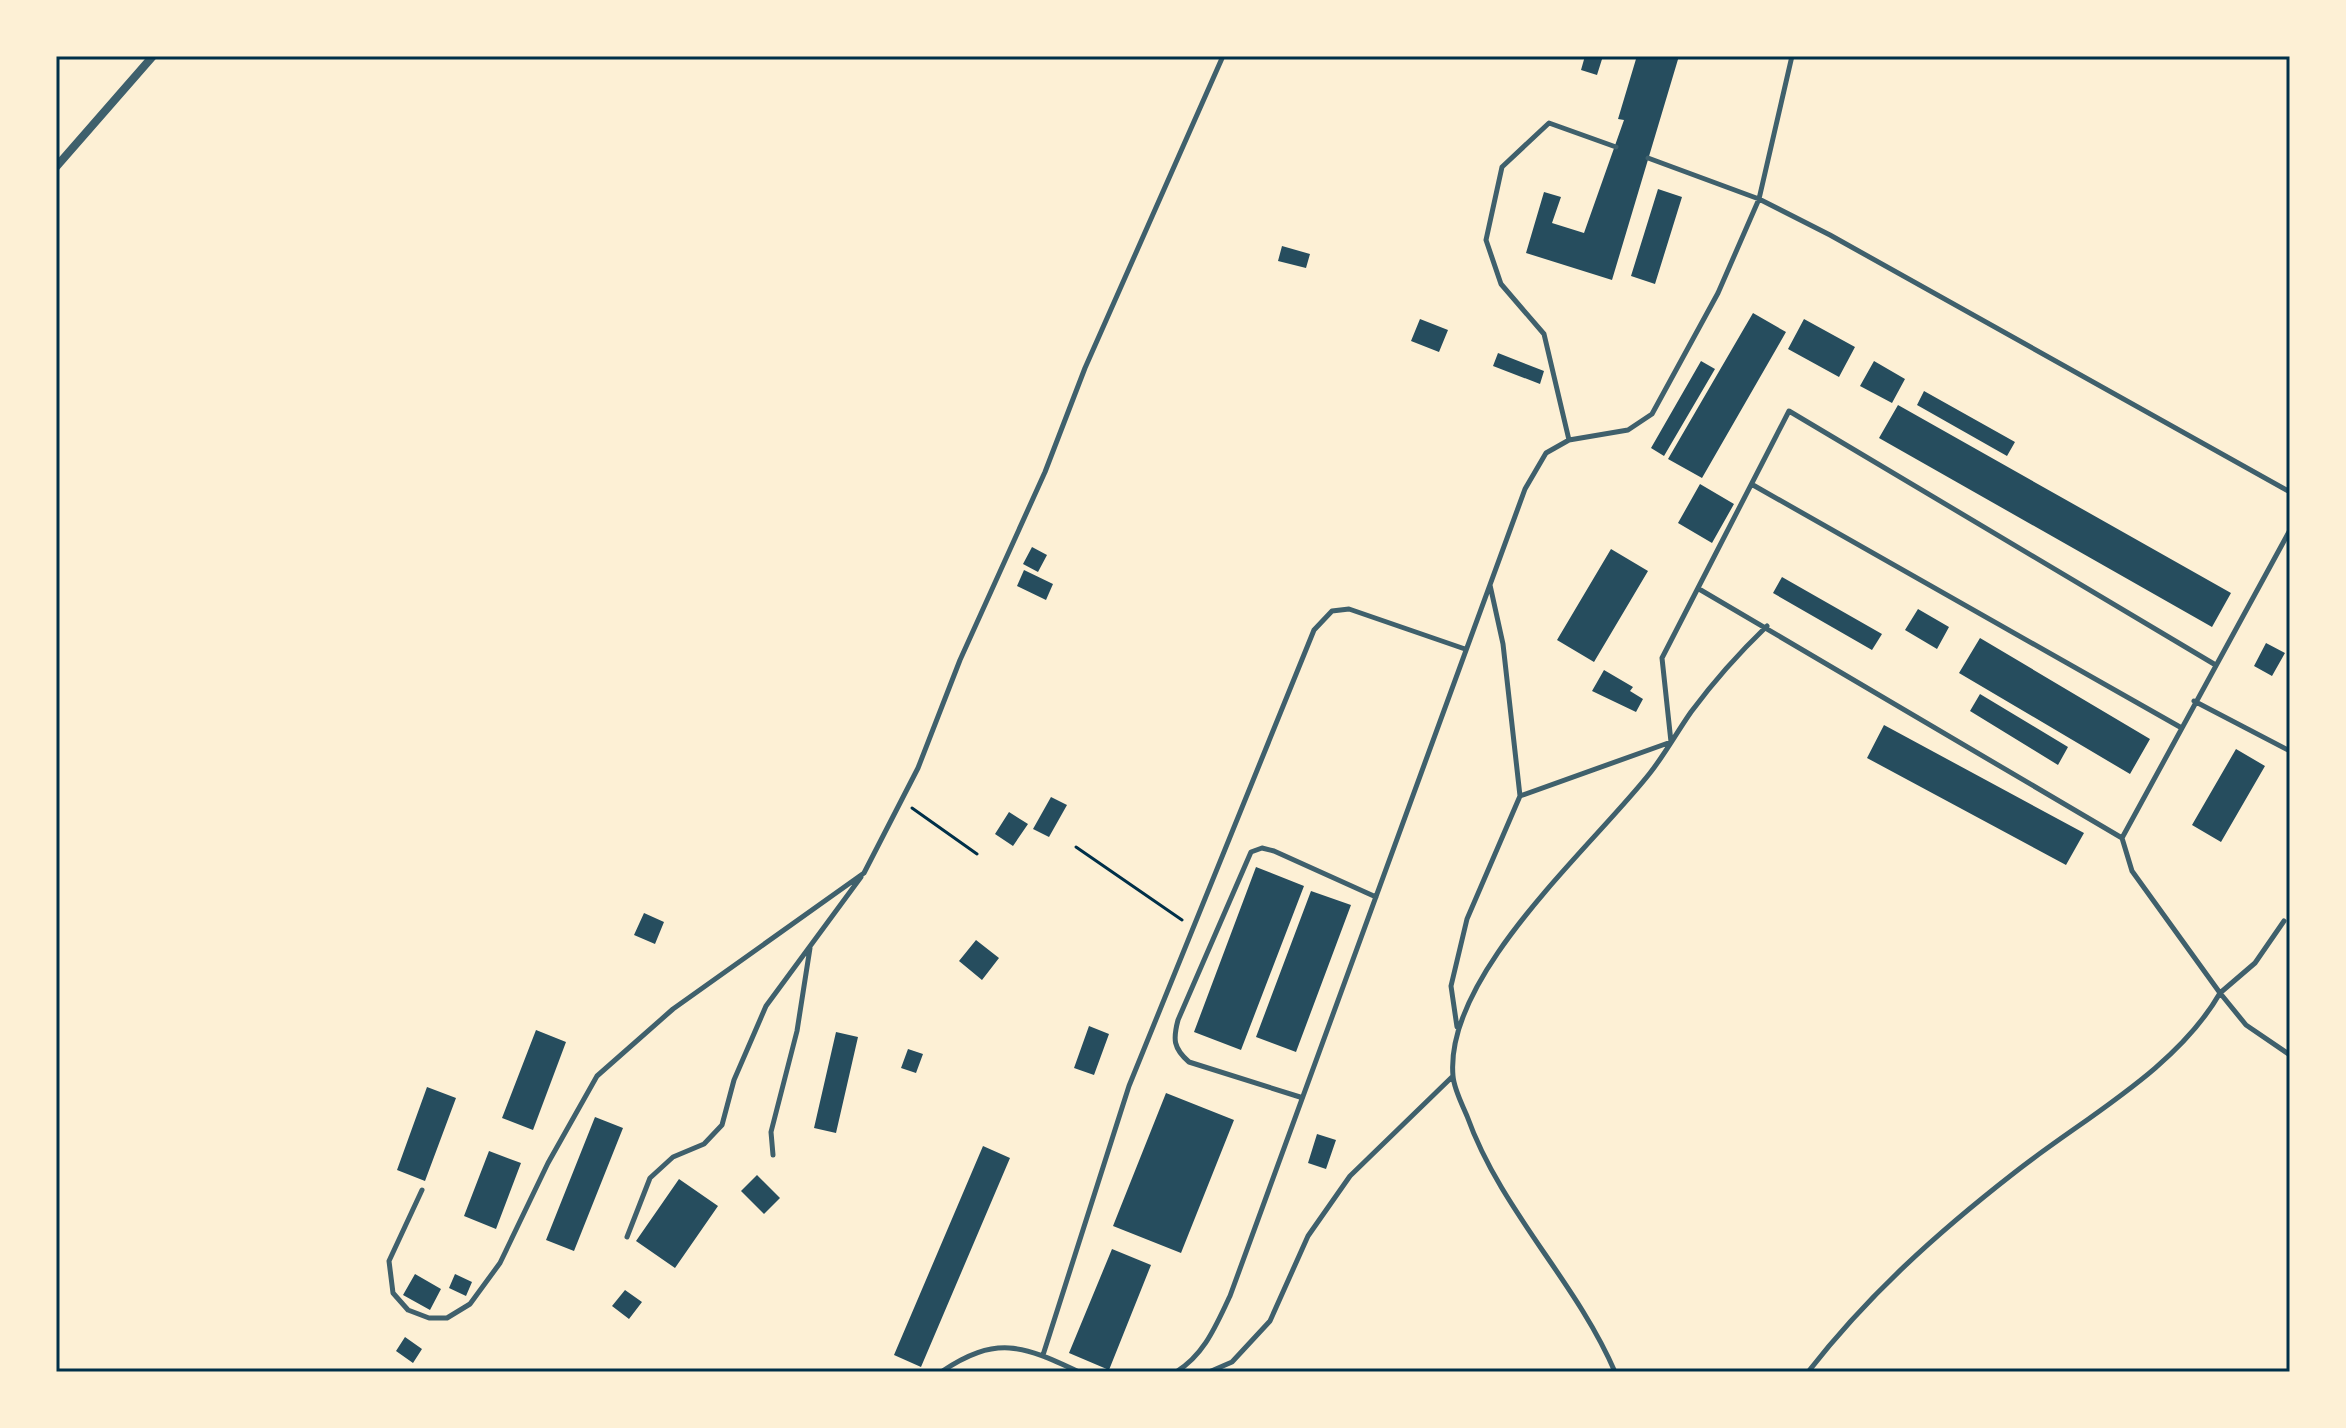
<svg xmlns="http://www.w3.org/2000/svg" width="2346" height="1428" viewBox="0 0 2346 1428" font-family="Overpass,sans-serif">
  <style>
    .building { fill: #264d5e }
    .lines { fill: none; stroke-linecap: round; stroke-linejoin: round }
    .path { stroke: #003049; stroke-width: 3 }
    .service { stroke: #3f606c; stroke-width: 5 }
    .minor { stroke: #3f606c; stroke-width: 8 }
    .neatline { fill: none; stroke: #003049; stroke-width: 3 }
  </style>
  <rect width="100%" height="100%" fill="#fdf0d5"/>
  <path class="building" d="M 1585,56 L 1603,56 L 1597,75 L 1581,70 Z
    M 1630,56 L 1679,56 L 1612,280 L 1526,253 L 1544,192 L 1561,197 L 1552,223 L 1584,233 L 1624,120 L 1618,119 L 1636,59 Z
    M 1658,189 L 1682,197 L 1655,284 L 1631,276 Z
    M 1282,246 L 1310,254 L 1306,268 L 1278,261 Z
    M 1753,313 L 1786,332 L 1702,478 L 1668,459 Z
    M 1420,319 L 1448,330 L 1439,352 L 1411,341 Z
    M 1804,319 L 1855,347 L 1839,377 L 1788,349 Z
    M 1498,353 L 1544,371 L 1540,384 L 1493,366 Z
    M 1701,361 L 1715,369 L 1664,456 L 1651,448 Z
    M 1874,361 L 1905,379 L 1892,403 L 1860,386 Z
    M 1924,391 L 2015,442 L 2007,456 L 1917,405 Z
    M 1898,405 L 2231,593 L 2212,627 L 1879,438 Z
    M 1700,484 L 1734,504 L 1712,543 L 1678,523 Z
    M 1032,547 L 1047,555 L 1038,572 L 1023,564 Z
    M 1611,549 L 1648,571 L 1594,662 L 1557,640 Z
    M 1024,570 L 1053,584 L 1046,600 L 1017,586 Z
    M 1782,577 L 1882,634 L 1872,650 L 1773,593 Z
    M 1918,609 L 1949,627 L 1937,649 L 1905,630 Z
    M 1980,638 L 2150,739 L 2130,774 L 1959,673 Z
    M 2266,643 L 2285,653 L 2272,676 L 2254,666 Z
    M 1604,670 L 1633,687 L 1630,691 L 1643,699 L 1636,712 L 1592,691 Z
    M 1980,694 L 2068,747 L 2058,765 L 1970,711 Z
    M 1884,725 L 2084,833 L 2066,865 L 1867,758 Z
    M 2236,749 L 2265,766 L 2221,842 L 2192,825 Z
    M 1051,797 L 1067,805 L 1049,837 L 1033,829 Z
    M 1009,812 L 1028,824 L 1013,846 L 995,834 Z
    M 1256,867 L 1304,886 L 1241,1050 L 1194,1032 Z
    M 1311,891 L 1351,905 L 1296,1052 L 1256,1037 Z
    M 644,913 L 664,922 L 655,944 L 634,935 Z
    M 976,940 L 999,958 L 982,980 L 959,961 Z
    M 1089,1026 L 1109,1034 L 1094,1075 L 1074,1068 Z
    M 536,1030 L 566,1042 L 533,1130 L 502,1118 Z
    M 836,1032 L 858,1037 L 836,1133 L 814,1128 Z
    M 908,1049 L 923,1054 L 916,1073 L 901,1068 Z
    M 427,1087 L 456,1098 L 425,1181 L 397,1170 Z
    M 1166,1093 L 1234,1120 L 1181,1253 L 1113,1226 Z
    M 595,1117 L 623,1128 L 574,1251 L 546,1240 Z
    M 1317,1134 L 1336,1140 L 1326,1169 L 1308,1163 Z
    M 983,1146 L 1010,1158 L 921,1367 L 894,1355 Z
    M 489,1151 L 521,1163 L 496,1229 L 464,1216 Z
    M 757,1175 L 780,1198 L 764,1214 L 741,1191 Z
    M 679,1179 L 718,1206 L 675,1268 L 636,1241 Z
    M 1112,1249 L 1151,1265 L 1109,1370 L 1069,1353 Z
    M 415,1274 L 441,1289 L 430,1310 L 403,1295 Z
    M 455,1274 L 472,1282 L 466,1296 L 449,1288 Z
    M 625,1290 L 642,1302 L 629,1319 L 612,1306 Z
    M 405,1337 L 422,1349 L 413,1363 L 396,1351 Z"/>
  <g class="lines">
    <path class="path" d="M 912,808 L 977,854
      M 1076,847 L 1182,920"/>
    <path class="service" d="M 1648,158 L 1759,199 L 1830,235 L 2290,492
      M 1569,440 L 1544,334 L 1501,284 L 1486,240 L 1502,167 L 1549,123 L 1616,147
      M 1753,485 L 2180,727
      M 1699,589 L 2122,838
      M 2194,701 L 2290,751
      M 1520,796 L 1671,742 L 1662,658 L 1789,411 L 2214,664
      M 2284,921 L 2255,963 L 2220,993 L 2246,1025 L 2290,1055
      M 1457,1027 L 1451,986 L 1467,919 L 1520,796 L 1503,644 L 1490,585
      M 1300,1097 L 1189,1062 C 1173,1048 1173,1039 1178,1020 L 1251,852 L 1262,848 L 1274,851 L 1376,897
      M 773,1155 L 771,1132 L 797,1031 L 810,948
      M 422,1190 L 389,1261 L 393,1293 L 408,1310 L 429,1318 L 447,1318 L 470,1304 L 500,1263 L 548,1163 L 597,1076 L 673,1009 L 864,873 L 918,768 L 960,660 L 1045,472 L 1085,368 L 1223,56
      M 627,1237 L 650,1178 L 673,1157 L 704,1144 L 722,1125 L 734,1080 L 766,1006 L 861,877
      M 1043,1355 L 1129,1086 L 1314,630 L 1332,611 L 1349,609 L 1465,649
      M 941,1372 C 996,1335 1022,1345 1079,1372
      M 1176,1372 C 1205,1354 1216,1325 1230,1296 L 1525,489 L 1546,453 L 1569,440 L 1628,430 L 1652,414 L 1718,293 L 1759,199 L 1792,56
      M 1209,1372 L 1232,1362 L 1270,1321 L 1308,1236 L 1350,1176 L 1452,1077
      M 1615,1372 C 1576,1281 1501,1211 1467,1116 C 1462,1104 1454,1089 1453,1076 C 1444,975 1592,847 1650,773 C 1665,754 1677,732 1691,712 C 1714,681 1739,653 1767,626
      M 1808,1372 C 1868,1295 1937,1233 2014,1173 C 2082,1119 2176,1070 2220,993 L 2132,871 L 2122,838 L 2290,530"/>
    <path class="minor" d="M 56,167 L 153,56"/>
  </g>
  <rect width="2346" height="1428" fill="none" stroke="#fdf0d5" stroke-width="116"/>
  <rect x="58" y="58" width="2230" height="1312" class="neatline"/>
</svg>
